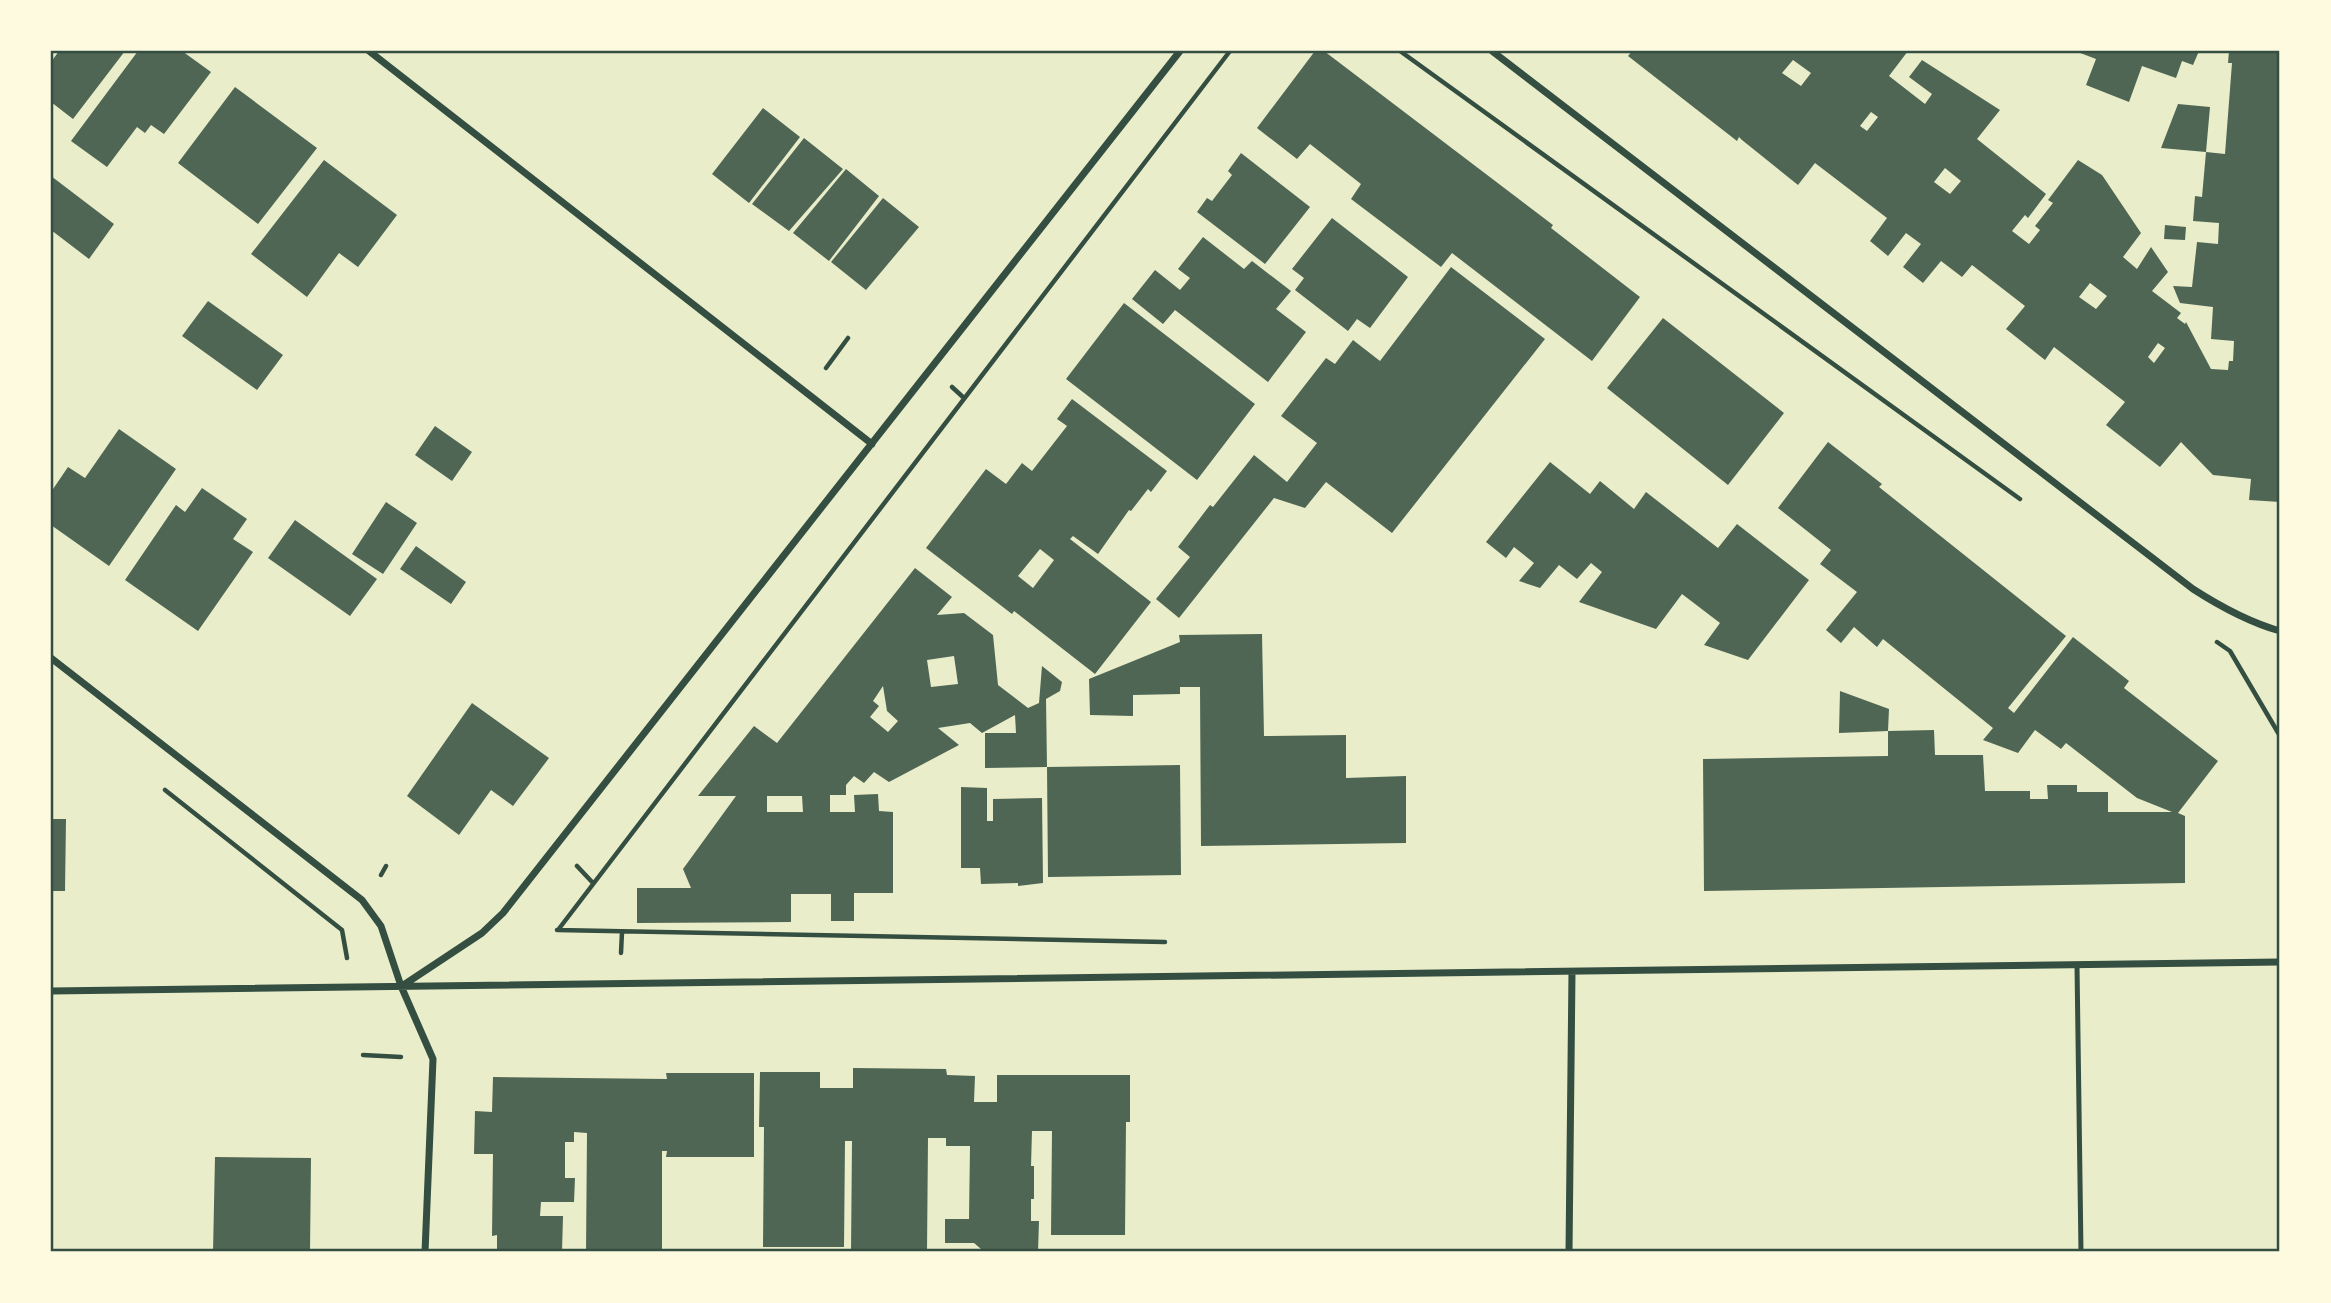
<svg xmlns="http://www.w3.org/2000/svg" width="2331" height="1303" viewBox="0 0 2331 1303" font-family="Lato,sans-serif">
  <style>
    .building { fill: #4f6655; fill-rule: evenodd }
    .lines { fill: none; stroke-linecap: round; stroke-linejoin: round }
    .path { stroke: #344e41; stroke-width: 4.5 }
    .service { stroke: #344e41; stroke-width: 5 }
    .minor { stroke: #344e41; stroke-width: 7 }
    .neatline { fill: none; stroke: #344e41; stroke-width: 2.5 }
  </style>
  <rect width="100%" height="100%" fill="#e9edc9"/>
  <path class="building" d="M 59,51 L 125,51 L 73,119 L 51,102 L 51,62 Z
    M 138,51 L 182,51 L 211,72 L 164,134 L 151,125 L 145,133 L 137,127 L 107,167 L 71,141 Z
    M 1315,51 L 1324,51 L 1553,225 L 1551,228 L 1640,297 L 1592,361 L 1452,253 L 1441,267 L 1351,199 L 1361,184 L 1310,144 L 1297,159 L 1257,128 Z
    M 1632,51 L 1908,51 L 1889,76 L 1925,104 L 1932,94 L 1909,77 L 1922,60 L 2000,110 L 1977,139 L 2046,194 L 2028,218 L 2025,215 L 2012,231 L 2029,244 L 2040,230 L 2035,226 L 2053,203 L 2048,200 L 2078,160 L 2102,175 L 2141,233 L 2123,257 L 2137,269 L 2151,247 L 2168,272 L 2152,291 L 2181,313 L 2177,318 L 2185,324 L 2186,322 L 2211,369 L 2228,370 L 2229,361 L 2233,361 L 2234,341 L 2211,339 L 2213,307 L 2180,303 L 2173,286 L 2192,287 L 2197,242 L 2218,244 L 2219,223 L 2193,221 L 2195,196 L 2202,197 L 2206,152 L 2225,154 L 2232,63 L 2228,63 L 2229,51 L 2280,51 L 2280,502 L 2249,500 L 2251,479 L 2213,475 L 2181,442 L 2160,467 L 2106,425 L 2125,402 L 2054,347 L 2045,360 L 2006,329 L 2025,306 L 1972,265 L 1962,277 L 1941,261 L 1923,283 L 1903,267 L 1921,244 L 1906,233 L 1888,256 L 1870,241 L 1887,218 L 1815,163 L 1798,185 L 1742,140 L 1739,137 L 1737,141 L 1628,56 ZM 1793,60 L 1811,73 L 1801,86 L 1782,73 ZM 1871,112 L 1878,117 L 1867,131 L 1860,126 ZM 1945,168 L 1961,181 L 1950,194 L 1934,182 ZM 2090,283 L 2107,296 L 2096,309 L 2079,297 ZM 2158,343 L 2165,348 L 2154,363 L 2148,357 Z
    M 2075,51 L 2199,51 L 2193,65 L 2182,61 L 2176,78 L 2142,66 L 2129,102 L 2086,85 L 2096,59 Z
    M 235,87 L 317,148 L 258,224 L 178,163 Z
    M 2178,104 L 2210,107 L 2206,152 L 2161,148 Z
    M 763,108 L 800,137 L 749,203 L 712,174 Z
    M 804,138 L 843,169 L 789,231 L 752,204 Z
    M 1241,153 L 1310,207 L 1265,264 L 1197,212 L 1207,198 L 1212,201 L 1232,175 L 1228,171 Z
    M 324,160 L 397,215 L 358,267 L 339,253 L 307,297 L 251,254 Z
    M 846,169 L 879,196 L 829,261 L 793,233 Z
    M 51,176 L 114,224 L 89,259 L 51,230 Z
    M 883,198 L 919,227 L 866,290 L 831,262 Z
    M 1332,218 L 1408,277 L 1370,328 L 1357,319 L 1348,331 L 1295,290 L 1304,278 L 1292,269 Z
    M 2165,225 L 2186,227 L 2185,240 L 2164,239 Z
    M 1203,237 L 1244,269 L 1252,261 L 1291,291 L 1276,309 L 1306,332 L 1268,382 L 1175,310 L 1163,324 L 1132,299 L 1155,270 L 1180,290 L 1190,278 L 1178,269 Z
    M 1451,267 L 1545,339 L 1392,533 L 1326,482 L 1305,508 L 1274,498 L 1179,618 L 1156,599 L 1190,557 L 1178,547 L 1210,505 L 1213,507 L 1254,455 L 1287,482 L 1317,443 L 1281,416 L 1326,358 L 1335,364 L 1353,340 L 1380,361 Z
    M 208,301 L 283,355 L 257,390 L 182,336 Z
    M 1124,303 L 1255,404 L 1197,480 L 1066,379 Z
    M 1663,318 L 1784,413 L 1728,485 L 1607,388 Z
    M 1072,399 L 1167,471 L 1151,492 L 1148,489 L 1131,511 L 1129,510 L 1098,554 L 1073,536 L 1070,539 L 1151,602 L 1095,674 L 1014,611 L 1012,614 L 926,548 L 986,469 L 1006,484 L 1022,463 L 1032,471 L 1067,426 L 1057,419 ZM 1040,549 L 1054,560 L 1033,588 L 1018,576 Z
    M 435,426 L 472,452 L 452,481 L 415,455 Z
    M 119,429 L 176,469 L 109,566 L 51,525 L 51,492 L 68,467 L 85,478 Z
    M 1828,442 L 1882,484 L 1879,487 L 2066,636 L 2008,708 L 2014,713 L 2073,637 L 2129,681 L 2124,688 L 2218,761 L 2178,813 L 2185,816 L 2185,883 L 1704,891 L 1703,759 L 1888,756 L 1888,731 L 1934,730 L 1935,755 L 1983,755 L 1985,791 L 2030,791 L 2030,799 L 2048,799 L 2047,785 L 2077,785 L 2077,792 L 2108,792 L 2108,812 L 2172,812 L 2137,798 L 2066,743 L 2061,749 L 2035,730 L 2018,753 L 1983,740 L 1993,728 L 1883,639 L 1877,647 L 1854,627 L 1841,643 L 1826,630 L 1857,592 L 1820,564 L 1831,550 L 1778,508 Z
    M 1550,462 L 1590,494 L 1600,481 L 1634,509 L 1646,492 L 1718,548 L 1737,524 L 1809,580 L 1748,660 L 1704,645 L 1720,623 L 1682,594 L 1656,629 L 1579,602 L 1602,572 L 1591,563 L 1577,579 L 1559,565 L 1540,588 L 1519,581 L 1534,563 L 1514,547 L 1506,558 L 1486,542 Z
    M 202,488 L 247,519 L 233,539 L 253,552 L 198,631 L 125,580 L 176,505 L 185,512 Z
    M 386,502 L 417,523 L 383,574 L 352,554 Z
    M 295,520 L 377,579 L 350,616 L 268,558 Z
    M 416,546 L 466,582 L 451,604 L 400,569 Z
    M 915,568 L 952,597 L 937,615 L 964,613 L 993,635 L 998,685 L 1028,708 L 1039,703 L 1042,666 L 1062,682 L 1060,691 L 1046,699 L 1047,767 L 1180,765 L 1181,875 L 1048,877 L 1047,767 L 985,768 L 985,733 L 1016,733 L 1015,715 L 982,733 L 970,723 L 938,728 L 959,745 L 889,782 L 874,772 L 864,783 L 854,776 L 846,785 L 846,795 L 830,795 L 830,812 L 855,812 L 854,795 L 878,794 L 879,811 L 893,812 L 893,893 L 854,893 L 854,921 L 831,921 L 831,894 L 791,894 L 791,922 L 637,923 L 637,888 L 691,888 L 683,869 L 736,796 L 698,796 L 754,726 L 777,743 ZM 954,656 L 958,684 L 931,687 L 927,660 ZM 883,686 L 887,711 L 898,721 L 888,732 L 870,717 L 879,706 L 873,701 ZM 767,796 L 802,796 L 803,812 L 767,812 Z
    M 1262,634 L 1264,736 L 1346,735 L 1346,778 L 1406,776 L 1406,843 L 1201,846 L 1200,687 L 1180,687 L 1180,694 L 1133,695 L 1133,716 L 1090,715 L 1089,679 L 1180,642 L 1179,635 Z
    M 1840,691 L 1889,709 L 1888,731 L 1839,733 Z
    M 472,703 L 549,758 L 513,806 L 491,790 L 459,835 L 407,796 Z
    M 961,787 L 987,788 L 987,821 L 993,821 L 993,799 L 1042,798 L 1043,883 L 1018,886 L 1018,883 L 981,884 L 980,868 L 961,868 Z
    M 51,819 L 66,819 L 65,891 L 51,891 Z
    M 853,1068 L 946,1069 L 947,1075 L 975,1076 L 974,1102 L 997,1102 L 997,1075 L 1130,1075 L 1130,1122 L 1126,1122 L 1125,1235 L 1051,1235 L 1052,1131 L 1032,1131 L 1031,1166 L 1034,1166 L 1034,1199 L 1031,1199 L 1031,1221 L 1039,1221 L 1038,1252 L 980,1252 L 981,1249 L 974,1243 L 945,1243 L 945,1219 L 969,1219 L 970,1146 L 946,1146 L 946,1138 L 928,1138 L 927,1252 L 851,1252 L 852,1141 L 845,1141 L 844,1247 L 763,1247 L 764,1127 L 759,1127 L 760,1072 L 820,1072 L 820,1088 L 853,1088 Z
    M 666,1073 L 754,1073 L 754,1157 L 666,1157 L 667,1151 L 662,1151 L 662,1252 L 586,1252 L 587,1133 L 574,1132 L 574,1142 L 565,1142 L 565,1178 L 575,1178 L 574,1202 L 541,1202 L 540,1216 L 563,1216 L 562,1252 L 497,1252 L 497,1235 L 492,1236 L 493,1154 L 474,1154 L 475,1111 L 492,1112 L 493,1077 L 667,1079 Z
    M 215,1157 L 311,1158 L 310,1252 L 213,1252 Z
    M 757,1249 L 805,1250 L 805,1252 L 757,1252 Z"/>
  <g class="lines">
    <path class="path" d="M 1400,51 L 2020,499
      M 826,368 L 848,338
      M 952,387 L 964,398
      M 2217,642 L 2230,651 L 2280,736
      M 165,790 L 342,930 L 347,958
      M 577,866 L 593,883
      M 381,875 L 386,866
      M 557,930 L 1165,942
      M 558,930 L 1230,51
      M 621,953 L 622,932
      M 363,1055 L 401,1057"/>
    <path class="service" d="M 2077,965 L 2081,1252"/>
    <path class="minor" d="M 369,51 L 872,444
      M 1492,51 L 2193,589 C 2221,607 2248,622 2280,631
      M 51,658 L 362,900 L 381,926 L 401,986 L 433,1059 L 425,1252
      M 402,986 L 482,933 L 503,913 L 1180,51
      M 51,991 L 2280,962
      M 1569,1252 L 1572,972"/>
  </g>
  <rect width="2331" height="1303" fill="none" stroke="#fefae0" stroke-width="105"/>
  <rect x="52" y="52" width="2226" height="1198" class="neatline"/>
</svg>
